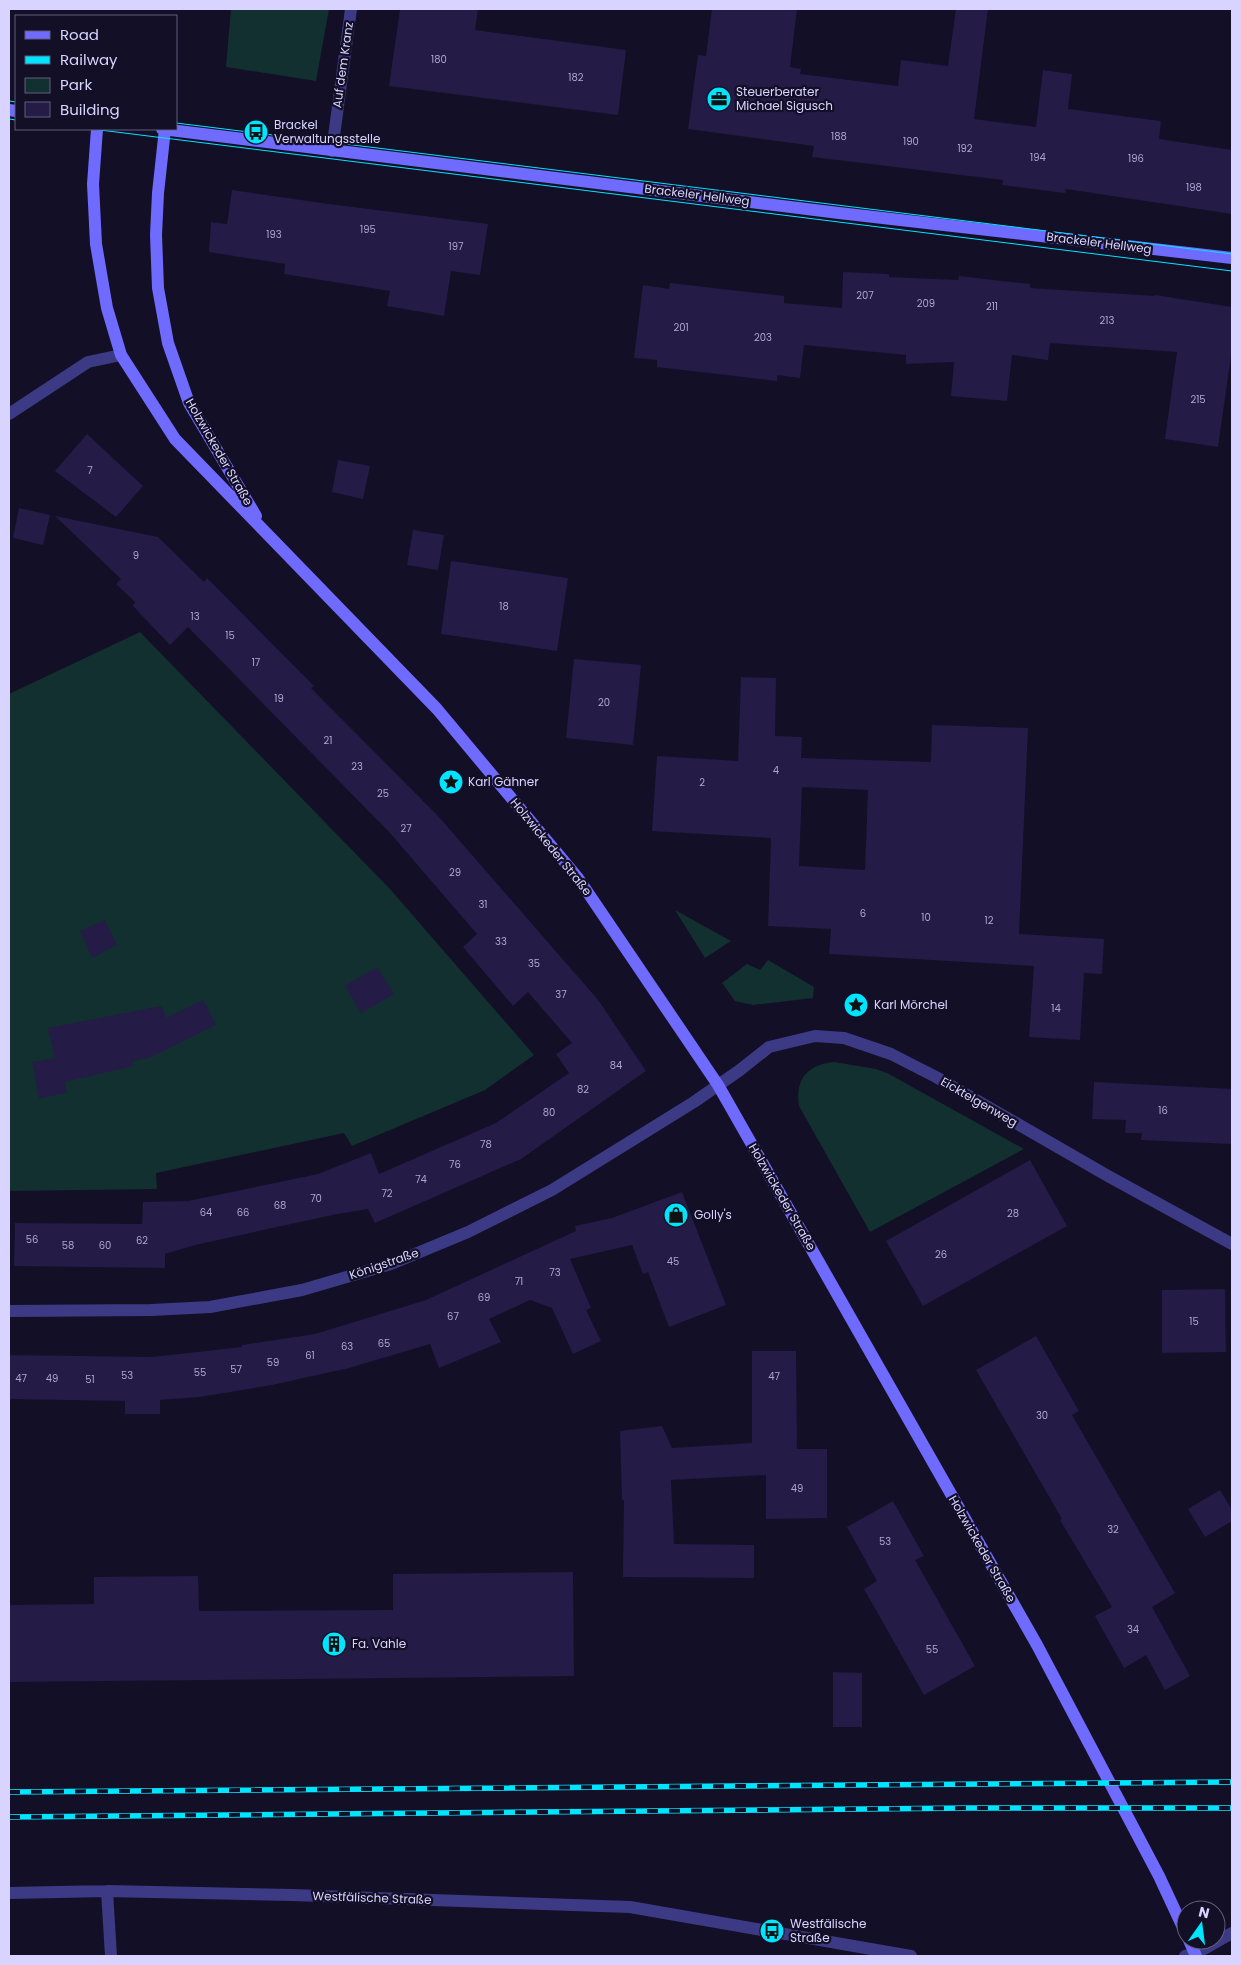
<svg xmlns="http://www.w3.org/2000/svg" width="1241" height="1965" viewBox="0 0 1241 1965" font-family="Poppins,sans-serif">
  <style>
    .green { fill: #12302f }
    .building { fill: #241b47; fill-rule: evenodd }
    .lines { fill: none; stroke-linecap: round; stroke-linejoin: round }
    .street { stroke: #3d3a85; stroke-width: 12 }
    .secondary { stroke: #6f6bff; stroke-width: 12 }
    .tram { stroke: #00e5ff; stroke-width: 1 }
    .rail-casing { stroke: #00e5ff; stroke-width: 5.5 }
    .rail { stroke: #130f26; stroke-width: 4; stroke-dasharray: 11; stroke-linecap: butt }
    .labels { text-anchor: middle; stroke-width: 4.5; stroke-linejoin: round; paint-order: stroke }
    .number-label { font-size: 10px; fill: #aca6d1 }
    .street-label { font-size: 12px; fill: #d9d4ff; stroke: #130f26 }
    .poi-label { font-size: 12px; fill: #d9d4ff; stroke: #130f26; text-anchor: start }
  </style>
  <rect width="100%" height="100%" fill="#130f26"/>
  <path class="green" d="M 231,9 L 329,9 L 316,81 L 226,67 Z
    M 140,632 L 390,889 L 534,1055 L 485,1090 L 352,1146 L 344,1133 L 156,1173 L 157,1189 L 9,1191 L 9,694 Z
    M 675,910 L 731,941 L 705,958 Z
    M 768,960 L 814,987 L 813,998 L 753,1005 L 735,1001 L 722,983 L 747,964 L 760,970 Z
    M 834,1062 L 876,1069 L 889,1074 L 1024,1149 L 870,1232 L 799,1106 C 795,1078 808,1065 834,1062 Z"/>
  <path class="building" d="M 400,9 L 478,9 L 475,30 L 626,50 L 618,115 L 389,86 Z
    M 712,9 L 797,9 L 790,67 L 801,69 L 800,74 L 898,86 L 901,60 L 948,66 L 956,9 L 988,9 L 974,119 L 1036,127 L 1043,70 L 1072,74 L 1068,109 L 1161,121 L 1159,139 L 1232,150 L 1232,214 L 1066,189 L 1065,193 L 1002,185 L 1003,180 L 812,157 L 814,146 L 688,129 L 698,55 L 706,56 Z
    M 232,190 L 329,204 L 488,224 L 480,275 L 451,271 L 444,316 L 387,306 L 390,291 L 284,274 L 285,264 L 209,252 L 211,222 L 227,224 Z
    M 843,272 L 889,274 L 889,277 L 958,280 L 959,276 L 1030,284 L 1030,288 L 1155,296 L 1155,295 L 1232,307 L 1232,349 L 1218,447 L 1165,439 L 1177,352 L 1050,343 L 1048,360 L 1012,355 L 1007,401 L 951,396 L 954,362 L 906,364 L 906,355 L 804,345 L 800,378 L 777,375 L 777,381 L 657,367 L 657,360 L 634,358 L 643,285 L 669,289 L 670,283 L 784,296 L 784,303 L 842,308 Z
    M 87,434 L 143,486 L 116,517 L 55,471 Z
    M 338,460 L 370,466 L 363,499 L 332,492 Z
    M 19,508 L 50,515 L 43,545 L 13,538 Z
    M 55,516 L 158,537 L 204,582 L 207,578 L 314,686 L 311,688 L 439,817 L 599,1001 L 646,1071 L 521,1159 L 375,1223 L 368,1209 L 337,1214 L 195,1245 L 165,1254 L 165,1268 L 14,1266 L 15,1223 L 142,1224 L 143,1202 L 188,1201 L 294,1179 L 318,1174 L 371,1153 L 379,1174 L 496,1123 L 569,1073 L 556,1054 L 572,1043 L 528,992 L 513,1006 L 463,947 L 477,934 L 390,833 L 188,627 L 170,645 L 133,606 L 135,602 L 116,584 L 121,579 Z
    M 413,530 L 444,535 L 438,570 L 407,565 Z
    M 451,561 L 568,578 L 557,651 L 441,634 Z
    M 574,659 L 641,665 L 633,745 L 566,738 Z
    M 741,677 L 776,678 L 775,736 L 802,737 L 801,758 L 931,762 L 932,725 L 1028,728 L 1019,934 L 1104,939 L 1102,974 L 1084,973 L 1080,1040 L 1029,1037 L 1034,966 L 829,954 L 831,929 L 768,926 L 771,838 L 652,831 L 657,756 L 738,761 ZM 802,787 L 868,790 L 865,870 L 799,866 Z
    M 105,920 L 117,945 L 92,958 L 80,931 Z
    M 377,967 L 394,994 L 361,1013 L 345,986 Z
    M 203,1000 L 216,1025 L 149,1058 L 132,1061 L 133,1066 L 65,1082 L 67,1093 L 39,1098 L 32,1062 L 55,1058 L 48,1028 L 162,1006 L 166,1018 Z
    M 1094,1082 L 1232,1089 L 1232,1144 L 1141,1140 L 1142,1133 L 1125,1133 L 1126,1120 L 1092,1119 Z
    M 1030,1160 L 1067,1226 L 923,1306 L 886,1241 Z
    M 682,1192 L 726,1305 L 669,1327 L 648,1272 L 643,1274 L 632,1245 L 570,1259 L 591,1308 L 586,1310 L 601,1341 L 573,1354 L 552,1308 L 530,1300 L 489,1319 L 501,1342 L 439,1368 L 430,1344 L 349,1368 L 272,1385 L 199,1397 L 160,1400 L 160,1414 L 125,1414 L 125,1401 L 9,1399 L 9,1355 L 152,1357 L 242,1347 L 242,1345 L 315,1334 L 426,1300 L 576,1231 L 575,1226 L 612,1218 Z
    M 1225,1289 L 1226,1352 L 1162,1353 L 1162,1290 Z
    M 1036,1336 L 1079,1411 L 1072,1415 L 1175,1593 L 1152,1607 L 1190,1676 L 1165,1690 L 1146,1655 L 1124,1668 L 1095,1616 L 1112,1607 L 1060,1520 L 1062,1519 L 976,1370 Z
    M 752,1351 L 796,1351 L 797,1449 L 827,1449 L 827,1518 L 766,1519 L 766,1475 L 671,1480 L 674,1544 L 754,1545 L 754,1578 L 623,1577 L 624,1500 L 622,1500 L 620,1431 L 662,1426 L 672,1448 L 752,1443 Z
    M 1220,1490 L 1232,1510 L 1232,1521 L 1205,1537 L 1188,1509 Z
    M 893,1501 L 924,1556 L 915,1560 L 975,1666 L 924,1695 L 864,1589 L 877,1581 L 847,1527 Z
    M 573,1572 L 574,1676 L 9,1682 L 9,1605 L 94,1604 L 94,1577 L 198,1576 L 199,1611 L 393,1610 L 393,1574 Z
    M 833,1672 L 862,1673 L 862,1727 L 833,1727 Z"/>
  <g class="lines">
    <path class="street" d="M 332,151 L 351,9
      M 9,414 L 88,362 L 121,355
      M 9,1311 L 151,1310 L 210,1307 L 302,1290 L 391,1264 L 468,1232 L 552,1190 L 694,1102 L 740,1070 L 769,1047 L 815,1036 L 844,1038 L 891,1054 L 936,1077 L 1108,1176 L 1232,1244
      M 107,1891 L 111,1956
      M 9,1893 L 107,1891 L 292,1895 L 630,1907 L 911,1956
      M 1185,1956 L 1195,1954 L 1232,1933"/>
    <path class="secondary" d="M 9,110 L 16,111
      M 97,129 L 93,184 L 96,244 L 107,308 L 121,355 L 175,439 L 437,709 L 578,878 L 718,1085 L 1037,1645 L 1159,1876 L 1186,1934
      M 162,129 L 839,213 L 1232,258
      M 165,129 L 158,193 L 156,235 L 158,288 L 168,343 L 189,403 L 256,516
      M 1189,1940 L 1196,1956"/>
    <path class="tram" d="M 9,101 L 16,102
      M 9,119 L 16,120
      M 176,123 L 1232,254
      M 92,129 L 1232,271"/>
    <defs>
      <path id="rail" d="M 9,1792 L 1232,1782
        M 9,1817 L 970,1808 L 1232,1808"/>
    </defs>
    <use href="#rail" class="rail-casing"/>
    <use href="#rail" class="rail"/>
  </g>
  <defs>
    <symbol id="office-disc" viewBox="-11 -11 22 22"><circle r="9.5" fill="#00e5ff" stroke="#130f26"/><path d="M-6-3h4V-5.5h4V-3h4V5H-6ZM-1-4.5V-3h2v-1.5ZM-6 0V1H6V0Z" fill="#111"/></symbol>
    <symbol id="bus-disc" viewBox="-11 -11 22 22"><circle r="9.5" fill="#00e5ff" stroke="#130f26"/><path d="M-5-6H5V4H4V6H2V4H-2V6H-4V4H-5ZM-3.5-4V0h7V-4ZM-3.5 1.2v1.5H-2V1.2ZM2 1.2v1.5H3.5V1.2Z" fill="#111"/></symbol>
    <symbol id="sight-disc" viewBox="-11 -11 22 22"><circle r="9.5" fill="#00e5ff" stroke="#130f26"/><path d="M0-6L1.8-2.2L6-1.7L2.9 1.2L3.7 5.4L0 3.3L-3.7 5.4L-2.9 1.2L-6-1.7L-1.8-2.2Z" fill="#111"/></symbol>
    <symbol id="shop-disc" viewBox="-11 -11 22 22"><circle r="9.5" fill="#00e5ff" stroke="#130f26"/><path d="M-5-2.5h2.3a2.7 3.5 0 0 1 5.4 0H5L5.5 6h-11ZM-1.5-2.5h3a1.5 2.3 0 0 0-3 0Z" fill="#111"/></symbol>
    <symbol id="building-disc" viewBox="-11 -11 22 22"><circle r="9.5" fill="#00e5ff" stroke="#130f26"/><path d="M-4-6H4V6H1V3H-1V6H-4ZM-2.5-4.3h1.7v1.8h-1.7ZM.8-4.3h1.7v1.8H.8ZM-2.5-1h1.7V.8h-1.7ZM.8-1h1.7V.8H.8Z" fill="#111"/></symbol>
  </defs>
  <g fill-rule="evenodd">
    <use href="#office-disc" x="705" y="85" width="28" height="28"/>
    <use href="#bus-disc" x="242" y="118" width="28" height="28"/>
    <use href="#sight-disc" x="437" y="768" width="28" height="28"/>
    <use href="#sight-disc" x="842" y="991" width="28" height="28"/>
    <use href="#shop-disc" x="662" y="1201" width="28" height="28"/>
    <use href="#building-disc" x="320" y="1630" width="28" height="28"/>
    <use href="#bus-disc" x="758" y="1917" width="28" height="28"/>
  </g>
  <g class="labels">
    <g class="number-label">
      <text x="439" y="63">180</text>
      <text x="576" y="81">182</text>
      <text x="839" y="140">188</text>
      <text x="911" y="145">190</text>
      <text x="965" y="152">192</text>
      <text x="1038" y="161">194</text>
      <text x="1136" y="162">196</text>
      <text x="1194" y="191">198</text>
      <text x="368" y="233">195</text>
      <text x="274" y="238">193</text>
      <text x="456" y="250">197</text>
      <text x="865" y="299">207</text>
      <text x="926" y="307">209</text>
      <text x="992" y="310">211</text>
      <text x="1107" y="324">213</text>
      <text x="681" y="331">201</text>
      <text x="763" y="341">203</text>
      <text x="1198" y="403">215</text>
      <text x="90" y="474">7</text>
      <text x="136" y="559">9</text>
      <text x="504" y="610">18</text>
      <text x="195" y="620">13</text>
      <text x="230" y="639">15</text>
      <text x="256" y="666">17</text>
      <text x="279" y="702">19</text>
      <text x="604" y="706">20</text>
      <text x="328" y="744">21</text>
      <text x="357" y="770">23</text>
      <text x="776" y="774">4</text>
      <text x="702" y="786">2</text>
      <text x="383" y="797">25</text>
      <text x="406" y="832">27</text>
      <text x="455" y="876">29</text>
      <text x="483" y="908">31</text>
      <text x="863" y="917">6</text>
      <text x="926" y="921">10</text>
      <text x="989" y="924">12</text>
      <text x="501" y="945">33</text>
      <text x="534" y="967">35</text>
      <text x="561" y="998">37</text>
      <text x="1056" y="1012">14</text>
      <text x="616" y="1069">84</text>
      <text x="583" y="1093">82</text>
      <text x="1163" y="1114">16</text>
      <text x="549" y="1116">80</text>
      <text x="486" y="1148">78</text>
      <text x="455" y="1168">76</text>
      <text x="421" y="1183">74</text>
      <text x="387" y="1197">72</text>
      <text x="316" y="1202">70</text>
      <text x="280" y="1209">68</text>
      <text x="206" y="1216">64</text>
      <text x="243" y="1216">66</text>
      <text x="1013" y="1217">28</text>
      <text x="32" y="1243">56</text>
      <text x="142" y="1244">62</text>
      <text x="68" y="1249">58</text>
      <text x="105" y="1249">60</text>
      <text x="941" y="1258">26</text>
      <text x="673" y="1265">45</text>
      <text x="555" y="1276">73</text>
      <text x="519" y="1285">71</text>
      <text x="484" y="1301">69</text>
      <text x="453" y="1320">67</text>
      <text x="1194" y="1325">15</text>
      <text x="384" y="1347">65</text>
      <text x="347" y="1350">63</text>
      <text x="310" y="1359">61</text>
      <text x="273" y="1366">59</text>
      <text x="236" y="1373">57</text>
      <text x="200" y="1376">55</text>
      <text x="127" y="1379">53</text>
      <text x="774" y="1380">47</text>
      <text x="21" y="1382">47</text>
      <text x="52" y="1382">49</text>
      <text x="90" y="1383">51</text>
      <text x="1042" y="1419">30</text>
      <text x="797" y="1492">49</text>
      <text x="1113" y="1533">32</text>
      <text x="885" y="1545">53</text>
      <text x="1133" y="1633">34</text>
      <text x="932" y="1653">55</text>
    </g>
    <g class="street-label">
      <text transform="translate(343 65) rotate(-82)" y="4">Auf dem Kranz</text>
      <text transform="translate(697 195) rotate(7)" y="4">Brackeler Hellweg</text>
      <text transform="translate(1099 243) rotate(7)" y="4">Brackeler Hellweg</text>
      <text transform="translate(219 452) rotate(60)" y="4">Holzwickeder Straße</text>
      <text transform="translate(551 847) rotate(51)" y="4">Holzwickeder Straße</text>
      <text transform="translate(979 1102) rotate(30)" y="4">Eicktelgenweg</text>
      <text transform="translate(782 1197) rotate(60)" y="4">Holzwickeder Straße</text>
      <text transform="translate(384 1264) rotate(-19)" y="4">Königstraße</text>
      <text transform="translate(982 1549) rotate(60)" y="4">Holzwickeder Straße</text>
      <text transform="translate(372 1898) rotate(2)" y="4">Westfälische Straße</text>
    </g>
    <g class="poi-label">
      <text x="736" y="96">Steuerberater<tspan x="736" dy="14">Michael Sigusch</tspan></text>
      <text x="274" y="129">Brackel<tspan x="274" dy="14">Verwaltungsstelle</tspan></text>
      <text x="468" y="786">Karl Gähner</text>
      <text x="874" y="1009">Karl Mörchel</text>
      <text x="694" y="1219">Golly's</text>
      <text x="352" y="1648">Fa. Vahle</text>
      <text x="790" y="1928">Westfälische<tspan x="790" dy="14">Straße</tspan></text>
    </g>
  </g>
  <rect width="1241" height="1965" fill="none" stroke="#d9d4ff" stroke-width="20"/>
  <rect x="15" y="15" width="162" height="115" fill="#130f26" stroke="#625e7d"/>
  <rect x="25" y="31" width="25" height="8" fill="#6f6bff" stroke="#625e7d"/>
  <text x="60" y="40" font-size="15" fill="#d9d4ff">Road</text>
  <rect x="25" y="56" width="25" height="8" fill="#00e5ff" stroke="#625e7d"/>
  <text x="60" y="65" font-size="15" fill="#d9d4ff">Railway</text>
  <rect x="25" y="78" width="25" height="15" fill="#12302f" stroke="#625e7d"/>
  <text x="60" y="90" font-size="15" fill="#d9d4ff">Park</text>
  <rect x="25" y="102" width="25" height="15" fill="#241b47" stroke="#625e7d"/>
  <text x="60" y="115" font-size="15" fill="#d9d4ff">Building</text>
  <g transform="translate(1201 1925) rotate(14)"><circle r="24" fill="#130f26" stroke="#625e7d"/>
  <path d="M0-4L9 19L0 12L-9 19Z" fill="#00e5ff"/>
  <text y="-8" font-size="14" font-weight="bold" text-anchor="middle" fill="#d9d4ff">N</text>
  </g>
</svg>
